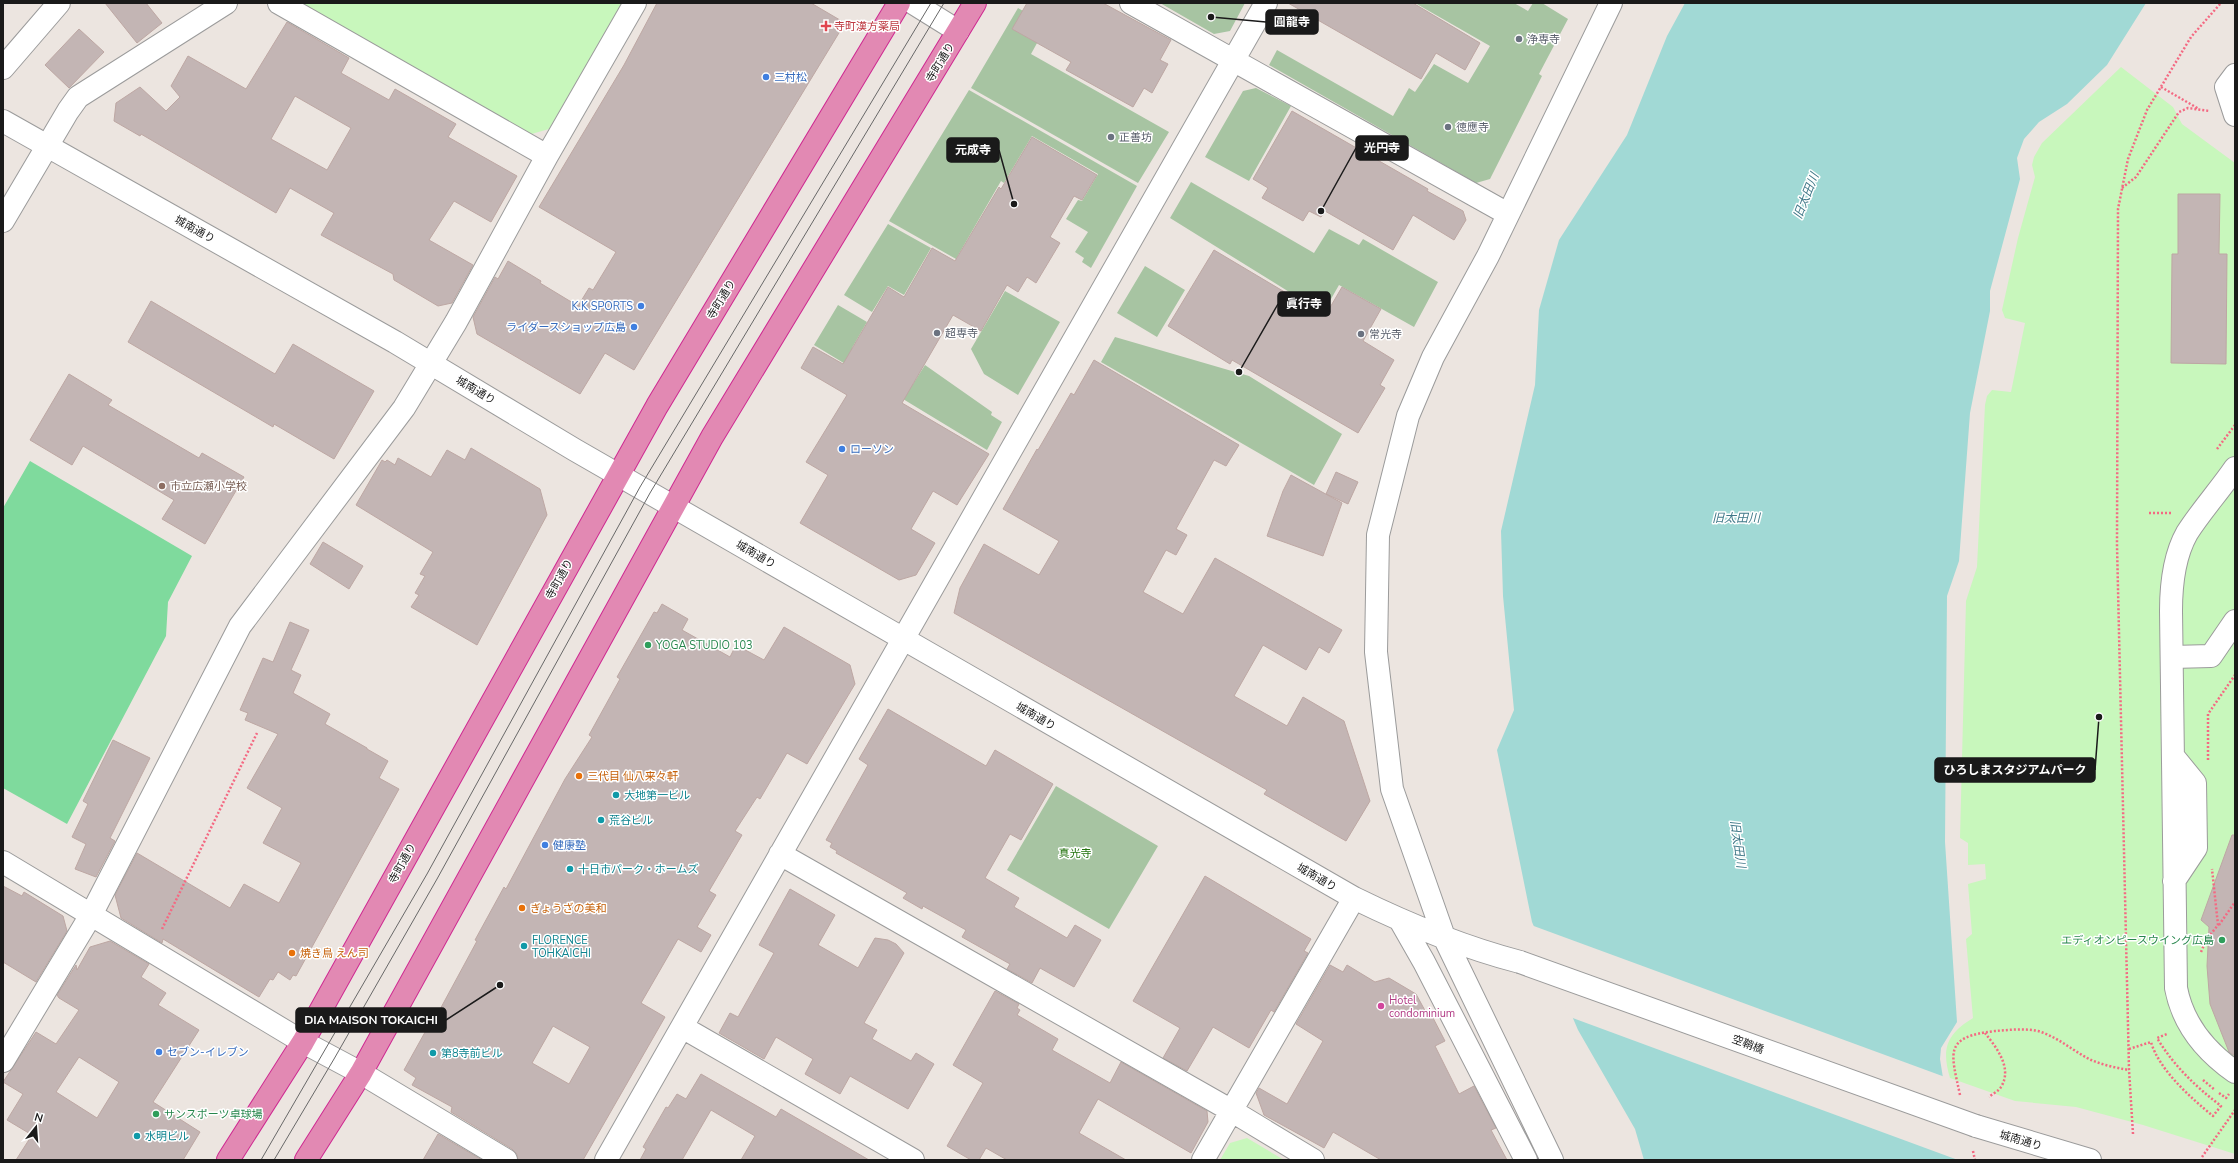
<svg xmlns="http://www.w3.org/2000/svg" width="2238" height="1163" viewBox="0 0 2238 1163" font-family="'Nunito Sans','Noto Sans JP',sans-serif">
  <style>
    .cemetery { fill: #a7c4a2 }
    .park { fill: #c8f7bc }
    .pitch { fill: #7fda9d }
    .water { fill: #a1d9d5 }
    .pier { fill: #ece5e0 }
    .building { fill: #c3b5b4; stroke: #bda7a3; fill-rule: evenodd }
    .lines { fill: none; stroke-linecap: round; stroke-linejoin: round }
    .minor-casing { stroke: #9b9b9b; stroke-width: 24 }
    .highway-casing { stroke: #ce2991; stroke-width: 24 }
    .path { stroke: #f46982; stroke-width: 2.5; stroke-dasharray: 2 2; stroke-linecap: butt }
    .minor { stroke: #fff; stroke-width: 22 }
    .highway { stroke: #e289b3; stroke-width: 22 }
    .tram { stroke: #686868; stroke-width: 1 }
    .minor-bridge-casing { stroke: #9b9b9b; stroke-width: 24; stroke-linecap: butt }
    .minor-bridge { stroke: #fff; stroke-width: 22 }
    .health-dot { fill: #e0444e; stroke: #fff; stroke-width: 1.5 }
    .worship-dot { fill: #6b7280; stroke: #fff; stroke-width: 1.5 }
    .shop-dot { fill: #3f7fe0; stroke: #fff; stroke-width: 1.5 }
    .education-dot { fill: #8d6e63; stroke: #fff; stroke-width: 1.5 }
    .leisure-dot { fill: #2e9e5b; stroke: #fff; stroke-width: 1.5 }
    .food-dot { fill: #e8710a; stroke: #fff; stroke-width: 1.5 }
    .culture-dot { fill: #0f9aa8; stroke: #fff; stroke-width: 1.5 }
    .hotel-dot { fill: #d1479c; stroke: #fff; stroke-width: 1.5 }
    .labels { text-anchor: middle; stroke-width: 3; stroke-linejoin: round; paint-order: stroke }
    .health-label { font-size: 11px; fill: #be3a42; stroke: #fff; text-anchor: start }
    .worship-label { font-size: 11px; fill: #5b616d; stroke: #fff; text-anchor: start }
    .street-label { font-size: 11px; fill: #1a1a1a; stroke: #fff }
    .shop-label { font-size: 11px; fill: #366cbe; stroke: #fff; text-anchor: start }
    .education-label { font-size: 11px; fill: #785e54; stroke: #fff; text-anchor: start }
    .leisure-label { font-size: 11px; fill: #27864d; stroke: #fff; text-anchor: start }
    .food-label { font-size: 11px; fill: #c56008; stroke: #fff; text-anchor: start }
    .culture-label { font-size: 11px; fill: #0d838f; stroke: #fff; text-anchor: start }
    .park-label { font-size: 11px; fill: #23730e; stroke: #fff }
    .hotel-label { font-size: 11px; fill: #b23c85; stroke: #fff; text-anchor: start }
    .water-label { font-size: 12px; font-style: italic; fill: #3f7888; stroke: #fff }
    .leader { fill: none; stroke: #1a1a1a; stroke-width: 1.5 }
    .callout-dot { fill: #1a1a1a; stroke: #fff; stroke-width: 1.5 }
    .callout { fill: #1a1a1a; stroke: #1a1a1a; stroke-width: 1.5 }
    .callout-label { font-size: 12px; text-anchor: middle; font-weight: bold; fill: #fff }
  </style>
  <rect width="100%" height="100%" fill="#ece5e0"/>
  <path class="cemetery" d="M 1160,3 L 1245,3 L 1230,31 L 1214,34 Z
    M 1415,3 L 1514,3 L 1528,11 L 1533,3 L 1542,3 L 1568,19 L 1539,74 L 1542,76 L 1490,179 L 1476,183 L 1269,65 L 1277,50 L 1393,116 L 1409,88 L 1415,92 L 1434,64 L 1468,83 L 1490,46 Z
    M 1018,8 L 1047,25 L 1031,54 L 1169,132 L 1138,183 L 971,88 Z
    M 1256,88 L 1291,106 L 1249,181 L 1205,157 L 1243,91 Z
    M 969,90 L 1137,186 L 1091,268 L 1082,262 L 1084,258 L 1075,252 L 1088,232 L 1066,219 L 1078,200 L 1082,201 L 1098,174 L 1032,136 L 1004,183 L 1001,181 L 956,259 L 889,221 Z
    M 1191,182 L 1314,253 L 1329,229 L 1359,245 L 1363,239 L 1438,282 L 1414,327 L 1339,285 L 1323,313 L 1170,218 Z
    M 888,224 L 931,248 L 904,295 L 888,286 L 872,312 L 844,295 Z
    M 1145,266 L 1185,290 L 1157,337 L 1117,313 Z
    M 1005,291 L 1060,322 L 1018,395 L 984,374 L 971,349 Z
    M 838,305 L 867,322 L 852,348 L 913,384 L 925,365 L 992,412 L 991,415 L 1002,422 L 987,450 L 814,345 Z
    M 1115,337 L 1249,376 L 1342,434 L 1314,485 L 1101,362 Z
    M 1056,786 L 1158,846 L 1109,929 L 1007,870 Z"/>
  <path class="park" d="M 295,3 L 622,3 L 549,129 L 528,135 Z
    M 2121,67 L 2173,107 L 2182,124 L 2235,163 L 2235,1154 L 2143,1125 L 2076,1107 L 2015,1101 L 1950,1078 C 1941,1048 1947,1034 1973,1018 L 1966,939 L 1972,934 L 1968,884 L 1986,879 L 1985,864 L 1968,865 L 1968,843 L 1960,838 L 1966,601 L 1977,567 L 1985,405 L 1987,396 L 1992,390 L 2011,392 L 2025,323 L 2005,318 L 2002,310 L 2018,238 L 2035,177 L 2032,165 L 2034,157 L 2042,143 Z
    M 1247,1138 L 1284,1160 L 1220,1160 L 1230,1143 Z"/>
  <path class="pitch" d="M 30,461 L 192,556 L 168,602 L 166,636 L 67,824 L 3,788 L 3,508 Z"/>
  <path class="water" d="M 1685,3 L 2146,3 L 2107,65 L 2067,104 L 2039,122 L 2024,139 L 2017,158 L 2020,179 L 1990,291 L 1990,311 L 1970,413 L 1959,561 L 1947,596 L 1945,842 L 1957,1022 L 1941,1048 L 1940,1059 L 1956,1160 L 1644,1160 L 1635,1129 L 1578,1030 L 1532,922 L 1497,750 L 1514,710 L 1503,596 L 1501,531 L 1535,385 L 1539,310 L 1559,240 L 1627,135 L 1667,36 Z"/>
  <path class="pier" d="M 1531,925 L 1945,1077 L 1958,1160 L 1570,1017 Z"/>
  <path class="building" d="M 105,3 L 146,3 L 162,23 L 137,43 Z
    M 657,3 L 811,3 L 845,23 L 634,370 L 605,353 L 580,394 L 477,334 L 473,317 L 495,277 L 498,279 L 508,261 L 541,281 L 540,283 L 578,306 L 589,288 L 593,290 L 616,252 L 539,207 L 624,65 Z
    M 1027,3 L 1103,3 L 1171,40 L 1160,60 L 1168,64 L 1152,93 L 1144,88 L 1133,107 L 1066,70 L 1071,62 L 1012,29 Z
    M 1288,3 L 1413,3 L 1480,43 L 1465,70 L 1436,53 L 1421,79 Z
    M 287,22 L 349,58 L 341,73 L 389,100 L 395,89 L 456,124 L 448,137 L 517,176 L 491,222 L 454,201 L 429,240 L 473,265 L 452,303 L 438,306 L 394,280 L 393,274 L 321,235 L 334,213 L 290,188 L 276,213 L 141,134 L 140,136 L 114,121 L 116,103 L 140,87 L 166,111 L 180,97 L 171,86 L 188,56 L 246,89 ZM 295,96 L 351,128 L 327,170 L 271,139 Z
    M 79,29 L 104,52 L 69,88 L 45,65 Z
    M 1292,111 L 1428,189 L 1427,191 L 1463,211 L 1466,220 L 1454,240 L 1413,215 L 1393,250 L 1325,211 L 1321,217 L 1309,211 L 1303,221 L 1262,198 L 1268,188 L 1253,179 Z
    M 1032,137 L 1097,175 L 1082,200 L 1074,196 L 1050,237 L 1060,243 L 1036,283 L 1027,277 L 1018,292 L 1007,285 L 981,331 L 953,315 L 902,403 L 989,454 L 957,505 L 933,491 L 911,529 L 935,543 L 916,575 L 899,580 L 800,523 L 828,475 L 806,462 L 847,395 L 801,368 L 813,347 L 843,364 L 888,287 L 904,297 L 932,248 L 955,261 L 999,187 L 1001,189 Z
    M 2178,194 L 2220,194 L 2219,254 L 2227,254 L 2226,364 L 2171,363 L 2172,254 L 2178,254 Z
    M 1214,250 L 1325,316 L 1342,287 L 1381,309 L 1363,341 L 1394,360 L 1380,385 L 1385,388 L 1358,433 L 1232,360 L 1230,364 L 1168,326 Z
    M 151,301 L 275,374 L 293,344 L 374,391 L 334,459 L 274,424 L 273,427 L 128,342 Z
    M 1094,360 L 1239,445 L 1226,466 L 1214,460 L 1176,529 L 1187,535 L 1176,555 L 1166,550 L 1143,592 L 1183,614 L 1215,558 L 1342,630 L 1329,653 L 1319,647 L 1306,670 L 1263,645 L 1234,696 L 1287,726 L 1303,697 L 1344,721 L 1370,801 L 1346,841 L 1264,794 L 1267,790 L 954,613 L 960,588 L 984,544 L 1039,575 L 1059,541 L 1003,509 L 1037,449 L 1038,450 L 1071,393 L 1074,395 Z
    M 69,374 L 112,400 L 108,405 L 199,458 L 202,453 L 244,477 L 205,544 L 162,519 L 174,500 L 83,446 L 72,465 L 30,440 Z
    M 471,448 L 540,489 L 547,515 L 477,645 L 411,607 L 419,595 L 415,593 L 425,576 L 420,574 L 433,552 L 356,505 L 382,460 L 385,462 L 387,460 L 395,465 L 398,458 L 431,477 L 447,450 L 465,460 Z
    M 1336,472 L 1358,482 L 1348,504 L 1326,494 Z
    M 1291,475 L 1342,503 L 1323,556 L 1267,536 L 1283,491 Z
    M 323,542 L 363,566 L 349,589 L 310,564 Z
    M 662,604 L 688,619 L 682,630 L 730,657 L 736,645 L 764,660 L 784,627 L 850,665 L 855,684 L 807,764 L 787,753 L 760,799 L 757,797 L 735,831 L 742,835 L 709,891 L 716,895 L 697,927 L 711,935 L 701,952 L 678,939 L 641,1003 L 665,1017 L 583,1160 L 518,1160 L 517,1154 L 512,1149 L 451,1112 L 452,1107 L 412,1085 L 416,1078 L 404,1070 L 429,1025 L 431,1026 L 477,941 L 475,940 L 504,887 L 506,889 L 565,779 L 592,737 L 589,735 L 620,679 L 617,677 L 654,612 L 657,613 ZM 553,1026 L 590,1047 L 569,1084 L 532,1063 Z
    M 290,622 L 309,630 L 291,670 L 301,675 L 293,693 L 330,714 L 325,724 L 367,748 L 367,749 L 388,761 L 379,778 L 399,789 L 296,976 L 293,975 L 290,980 L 278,972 L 273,980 L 270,979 L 259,997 L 163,939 L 162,943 L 121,918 L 115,895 L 137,853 L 230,908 L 244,884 L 279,903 L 301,863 L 263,843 L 282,808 L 247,788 L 278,734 L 245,720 L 248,713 L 240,710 L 263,658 L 273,662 Z
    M 888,709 L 986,766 L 995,750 L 1053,784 L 1021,840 L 1010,834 L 985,878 L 1019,898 L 1014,907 L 1067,938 L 1075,925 L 1101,940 L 1074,987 L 1040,968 L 1032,983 L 1007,969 L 1010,964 L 962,937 L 966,930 L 923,906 L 922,909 L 903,898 L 907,893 L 836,853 L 837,851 L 830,847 L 832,843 L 826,840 L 868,765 L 859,759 Z
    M 113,740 L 150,758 L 110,838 L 115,841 L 96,877 L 75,869 L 86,844 L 72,837 L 88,804 L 83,801 Z
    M 2232,835 L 2235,835 L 2235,1056 L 2229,1052 L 2210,1004 L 2207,966 L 2209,927 L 2201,920 Z
    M 1205,876 L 1311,939 L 1304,951 L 1308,953 L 1274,1012 L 1271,1010 L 1249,1048 L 1213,1027 L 1187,1071 L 1163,1058 L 1180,1028 L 1133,1001 Z
    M 3,886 L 22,896 L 24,892 L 63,916 L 67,931 L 36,982 L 3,962 Z
    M 790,889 L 835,915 L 818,945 L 858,968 L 875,938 L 888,940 L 896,944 L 904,953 L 864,1023 L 877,1030 L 872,1039 L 911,1061 L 916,1053 L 934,1064 L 908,1109 L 850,1076 L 840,1094 L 805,1074 L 813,1059 L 776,1037 L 764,1059 L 719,1033 L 730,1013 L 738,1017 L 774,953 L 759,945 Z
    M 110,941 L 149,964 L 141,977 L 166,993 L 158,1005 L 199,1030 L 153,1102 L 200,1132 L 183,1160 L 16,1160 L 32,1135 L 7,1120 L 23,1094 L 3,1082 L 36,1032 L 56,1044 L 79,1010 L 59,998 L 57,995 L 76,965 L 77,970 L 90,947 ZM 79,1057 L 119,1082 L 97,1118 L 56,1092 Z
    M 1330,965 L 1343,972 L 1347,965 L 1375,982 L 1389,978 L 1416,994 L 1428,1016 L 1431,1014 L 1445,1041 L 1435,1046 L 1459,1094 L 1474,1086 L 1496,1128 L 1491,1130 L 1507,1160 L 1381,1160 L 1333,1132 L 1324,1148 L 1264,1115 L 1256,1093 L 1259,1088 L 1287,1104 L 1323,1041 L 1296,1024 Z
    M 995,991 L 1019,1004 L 1017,1008 L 1020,1010 L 1017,1015 L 1058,1039 L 1052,1050 L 1110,1083 L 1121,1062 L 1207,1111 L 1208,1122 L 1191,1153 L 1098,1099 L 1079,1133 L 1126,1160 L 1007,1160 L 986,1148 L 979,1160 L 971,1160 L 947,1146 L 983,1083 L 953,1065 Z
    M 701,1074 L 776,1117 L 781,1109 L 869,1160 L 741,1160 L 755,1136 L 711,1110 L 682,1160 L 640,1160 L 646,1149 L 643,1147 L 666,1107 L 668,1108 L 677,1094 L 686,1099 Z
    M 438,1134 L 482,1160 L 423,1160 Z"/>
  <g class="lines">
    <defs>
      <path id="minor" d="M 279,3 L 547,156
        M 913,3 L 958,31
        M 1131,3 L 1508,214
        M 3,68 L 59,3
        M 2235,75 L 2226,87 L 2235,115
        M 3,121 L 395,342 L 575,450 L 1354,898 C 1407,924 1462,947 1520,962
        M 3,221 L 68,111 L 78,97 L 226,3
        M 2235,468 C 2220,490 2201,511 2187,533 C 2174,556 2171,586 2171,611 L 2176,988 C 2183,1025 2205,1051 2235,1072
        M 2172,657 L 2211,656 L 2235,621
        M 2173,756 L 2195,783 L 2196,848 L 2174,881
        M 780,854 L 1232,1111 L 1313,1160
        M 3,862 L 303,1042 L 361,1073 L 506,1160
        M 1400,920 L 1424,962 L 1526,1160
        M 682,1027 L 913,1160
        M 3,1061 L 91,915 L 240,626 L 404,408 L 456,322 L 547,156 L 635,3
        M 1976,1126 L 2090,1160
        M 606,1160 L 1266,3
        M 1203,1160 L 1354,898
        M 1552,1160 L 1444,937 L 1392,789 L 1376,652 L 1378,535 L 1408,416 L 1433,357 L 1488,256 L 1611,3"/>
      <path id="highway" d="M 228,1160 L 303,1042 L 657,406 L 899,3
        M 306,1160 L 361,1073 L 712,437 L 975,3"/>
    </defs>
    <use href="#minor" class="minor-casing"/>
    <use href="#highway" class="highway-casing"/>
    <path class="path" d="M 2161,87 L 2199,109
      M 2122,188 L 2136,177 L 2179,112 L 2188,108 L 2209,111
      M 2217,449 L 2235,425
      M 2149,513 L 2171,513
      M 2208,760 L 2208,714 L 2235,675
      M 2219,925 L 2235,902
      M 162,929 L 257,733
      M 2201,952 L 2206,940 L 2218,925 L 2212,869
      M 1985,1033 C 1996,1047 2013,1068 2001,1087 C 1999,1091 1992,1094 1989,1097
      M 2129,1049 L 2151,1042 C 2159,1070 2191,1098 2213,1116 L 2221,1106 C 2195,1086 2174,1066 2157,1038 L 2167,1034
      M 2203,1080 L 2215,1090
      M 2219,1093 L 2226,1098 L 2229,1094
      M 1960,1095 C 1951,1052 1943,1037 1995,1031 C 2009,1030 2024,1028 2038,1031 C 2058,1037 2073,1051 2091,1060 C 2103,1065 2117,1068 2129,1070
      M 2133,1134 L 2129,1070 L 2117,545 L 2118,209 L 2128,159 L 2147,110 L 2191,37 L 2221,3
      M 1973,1151 L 1975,1160
      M 2202,1157 L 2235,1110"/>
    <use href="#minor" class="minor"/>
    <use href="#highway" class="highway"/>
    <path class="tram" d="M 261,1160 L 427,874 L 640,487 L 931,3
      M 274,1160 L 334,1059 L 437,879 L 650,493 L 944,3"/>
    <defs>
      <path id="minor-bridge" d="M 1520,962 L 1976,1126"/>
    </defs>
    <use href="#minor-bridge" class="minor-bridge-casing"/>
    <use href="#minor-bridge" class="minor-bridge"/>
  </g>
  <path class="health-dot" d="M824 20h4v4h4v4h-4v4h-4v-4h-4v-4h4z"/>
  <g class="worship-dot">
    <circle cx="1519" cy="39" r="4"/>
    <circle cx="1448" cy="127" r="4"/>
    <circle cx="1111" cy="137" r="4"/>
    <circle cx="937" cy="333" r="4"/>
    <circle cx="1361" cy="334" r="4"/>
  </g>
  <g class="shop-dot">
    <circle cx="766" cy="77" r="4"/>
    <circle cx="641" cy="306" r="4"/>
    <circle cx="634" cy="327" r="4"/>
    <circle cx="842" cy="449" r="4"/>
    <circle cx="545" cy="845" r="4"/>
    <circle cx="159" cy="1052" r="4"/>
  </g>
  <circle class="education-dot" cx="162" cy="486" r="4"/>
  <g class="leisure-dot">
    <circle cx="648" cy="645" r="4"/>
    <circle cx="2222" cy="940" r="4"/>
    <circle cx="156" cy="1114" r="4"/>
  </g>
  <g class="food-dot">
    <circle cx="579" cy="776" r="4"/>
    <circle cx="522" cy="908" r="4"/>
    <circle cx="292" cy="953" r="4"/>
  </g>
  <g class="culture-dot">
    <circle cx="616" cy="795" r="4"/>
    <circle cx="601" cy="820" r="4"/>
    <circle cx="570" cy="869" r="4"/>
    <circle cx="524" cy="946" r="4"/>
    <circle cx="433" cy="1053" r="4"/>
    <circle cx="137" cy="1136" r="4"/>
  </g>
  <circle class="hotel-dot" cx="1381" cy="1006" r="4"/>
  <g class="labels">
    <g class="health-label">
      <text x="834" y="30">寺町漢方薬局</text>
    </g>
    <g class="worship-label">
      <text x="1527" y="43">浄専寺</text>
      <text x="1456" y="131">徳應寺</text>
      <text x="1119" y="141">正善坊</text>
      <text x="945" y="337">超専寺</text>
      <text x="1369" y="338">常光寺</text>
    </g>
    <g class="street-label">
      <text transform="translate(940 62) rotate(-59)" y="4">寺町通り</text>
      <text transform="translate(195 229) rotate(29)" y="4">城南通り</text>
      <text transform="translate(721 299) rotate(-59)" y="4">寺町通り</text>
      <text transform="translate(476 390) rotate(31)" y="4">城南通り</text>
      <text transform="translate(756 554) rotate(30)" y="4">城南通り</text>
      <text transform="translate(559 579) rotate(-61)" y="4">寺町通り</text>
      <text transform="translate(1036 716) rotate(30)" y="4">城南通り</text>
      <text transform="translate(402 863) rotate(-61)" y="4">寺町通り</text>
      <text transform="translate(1317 877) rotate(30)" y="4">城南通り</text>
      <text transform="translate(1748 1044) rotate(20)" y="4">空鞘橋</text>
      <text transform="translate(2021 1140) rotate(16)" y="4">城南通り</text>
    </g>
    <g class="shop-label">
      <text x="774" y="81">三村松</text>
      <text x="633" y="310" text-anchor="end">K.K SPORTS</text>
      <text x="626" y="331" text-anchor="end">ライダースショップ広島</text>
      <text x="850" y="453">ローソン</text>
      <text x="553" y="849">健康塾</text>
      <text x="167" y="1056">セブン-イレブン</text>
    </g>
    <g class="education-label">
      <text x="170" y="490">市立広瀬小学校</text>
    </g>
    <g class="leisure-label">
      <text x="656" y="649">YOGA STUDIO 103</text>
      <text x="2214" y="944" text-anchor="end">エディオンピースウイング広島</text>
      <text x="164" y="1118">サンスポーツ卓球場</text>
    </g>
    <g class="food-label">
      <text x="587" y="780">三代目 仙八来々軒</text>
      <text x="530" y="912">ぎょうざの美和</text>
      <text x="300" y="957">焼き鳥 えん司</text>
    </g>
    <g class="culture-label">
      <text x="624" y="799">大地第一ビル</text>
      <text x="609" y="824">荒谷ビル</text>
      <text x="578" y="873">十日市パーク・ホームズ</text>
      <text x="532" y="944">FLORENCE<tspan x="532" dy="13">TOHKAICHI</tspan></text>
      <text x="441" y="1057">第8寺前ビル</text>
      <text x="145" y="1140">水明ビル</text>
    </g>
    <g class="park-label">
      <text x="1075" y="857">真光寺</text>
    </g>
    <g class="hotel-label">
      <text x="1389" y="1004">Hotel<tspan x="1389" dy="13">condominium</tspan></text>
    </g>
    <g class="water-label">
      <text transform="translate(1806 196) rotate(-68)" y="4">旧太田川</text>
      <text x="1736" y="522">旧太田川</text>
      <text transform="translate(1738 844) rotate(82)" y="4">旧太田川</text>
    </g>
  </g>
  <path class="leader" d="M1211 17L1266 22M1321 211L1356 148M1014 204L999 150M1239 372L1278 304M2099 717L2095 770M500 985L446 1020"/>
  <g class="callout-dot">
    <circle cx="1211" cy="17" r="4"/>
    <circle cx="1321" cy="211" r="4"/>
    <circle cx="1014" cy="204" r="4"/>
    <circle cx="1239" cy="372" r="4"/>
    <circle cx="2099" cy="717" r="4"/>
    <circle cx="500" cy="985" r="4"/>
  </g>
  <g class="callout">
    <rect x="1266" y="10" width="52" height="24" rx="4"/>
    <rect x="1356" y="136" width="52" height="24" rx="4"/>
    <rect x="947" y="138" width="52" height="24" rx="4"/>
    <rect x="1278" y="292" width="52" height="24" rx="4"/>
    <rect x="1935" y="758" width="160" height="24" rx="4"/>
    <rect x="296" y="1008" width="150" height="24" rx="4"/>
  </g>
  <g class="callout-label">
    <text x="1292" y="26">圓龍寺</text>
    <text x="1382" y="152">光円寺</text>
    <text x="973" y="154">元成寺</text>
    <text x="1304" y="308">眞行寺</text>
    <text x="2015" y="774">ひろしまスタジアムパーク</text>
    <text x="371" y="1024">DIA MAISON TOKAICHI</text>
  </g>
  <rect width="2238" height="1163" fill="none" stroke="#1a1a1a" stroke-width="8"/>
  <g transform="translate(36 1127) rotate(17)" stroke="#ffffff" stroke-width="3" paint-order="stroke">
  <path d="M0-3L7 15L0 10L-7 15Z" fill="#1a1a1a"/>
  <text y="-6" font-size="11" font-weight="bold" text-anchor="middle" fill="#1a1a1a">N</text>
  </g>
</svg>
